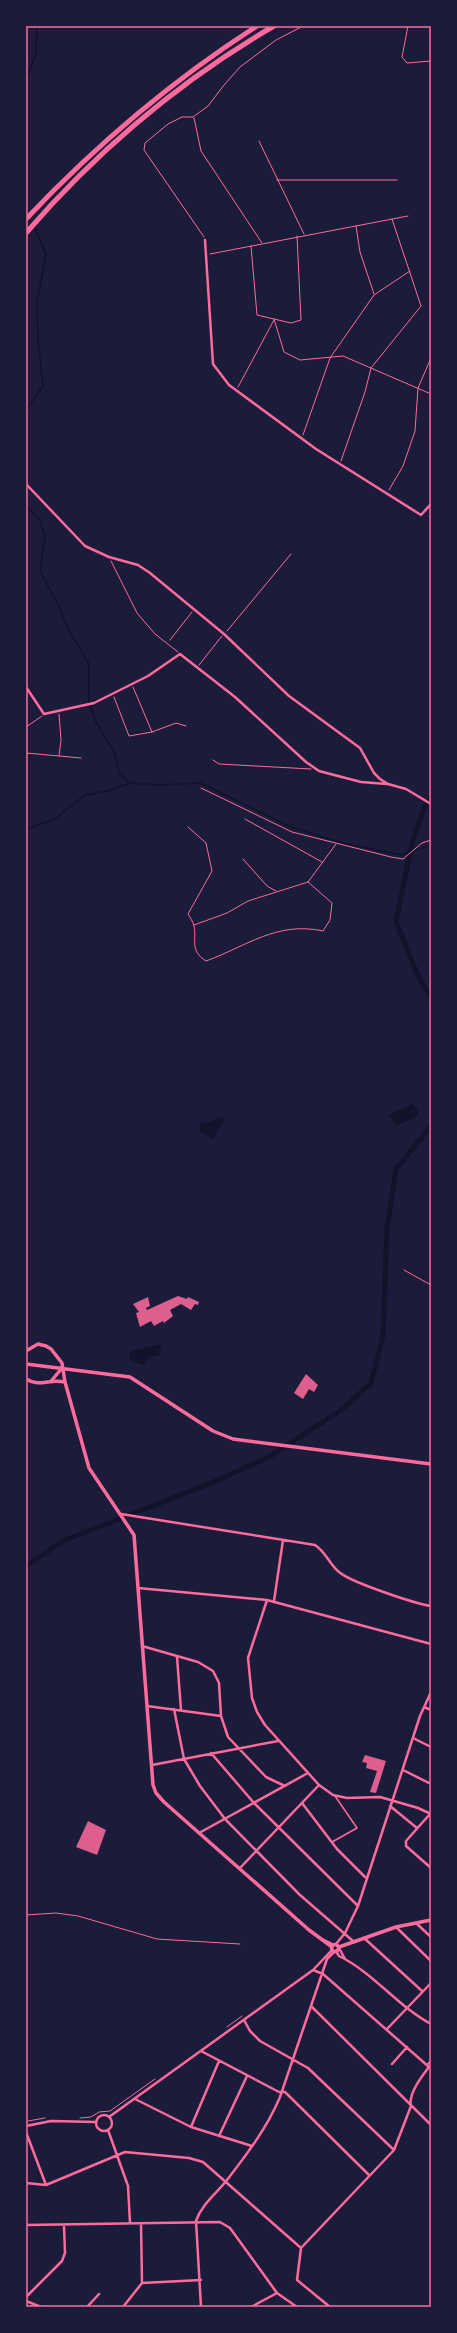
<svg xmlns="http://www.w3.org/2000/svg" width="457" height="2333" viewBox="0 0 457 2333" font-family="Bitter,serif">
  <style>
    .water { fill: #12122b }
    .lines { fill: none; stroke-linecap: round; stroke-linejoin: round }
    .stream { stroke: #12122b; stroke-width: 1.5 }
    .canal { stroke: #12122b; stroke-width: 5 }
    .building { fill: #dd5f8e }
    .path { stroke: #ff6b9d; stroke-width: 1 }
    .service { stroke: #ff6b9d; stroke-width: 1.5 }
    .pedestrian { stroke: #ff6b9d; stroke-width: 2 }
    .minor { stroke: #ff6b9d; stroke-width: 2.5 }
    .tertiary { stroke: #ff6b9d; stroke-width: 3.5 }
    .motorway { stroke: #ff6b9d; stroke-width: 5 }
    .neatline { fill: none; stroke: #ff6b9d; stroke-width: 1.5 }
  </style>
  <rect width="100%" height="100%" fill="#1b1b3a"/>
  <path class="water" d="M 412,1104 L 419,1111 L 417,1116 L 399,1125 L 395,1124 L 389,1115 Z
    M 220,1117 L 225,1118 L 213,1139 L 199,1131 L 201,1123 L 210,1122 Z
    M 161,1344 L 159,1355 L 150,1357 L 143,1365 L 129,1360 L 131,1351 Z"/>
  <g class="lines">
    <path class="stream" d="M 26,81 L 36,53 L 37,26
      M 26,208 L 28,214
      M 26,410 L 43,386 L 38,339 L 37,302 L 46,255 L 34,226
      M 26,506 L 39,518 L 45,537 L 40,571 L 58,605 L 68,629 L 89,664 L 89,701 L 95,720 L 115,754 L 119,773 L 130,783 L 159,785 L 200,783 L 291,827 L 342,843 L 401,855 L 431,845
      M 26,829 L 53,820 L 85,795 L 107,791 L 130,783"/>
    <path class="canal" d="M 431,798 L 424,808 L 412,843 L 396,922 L 418,976 L 431,997
      M 26,1566 L 63,1541 L 211,1483 L 271,1456 L 344,1408 L 371,1383 L 383,1336 L 387,1229 L 396,1169 L 431,1126"/>
  </g>
  <path class="building" d="M 178,1296 L 187,1299 L 188,1297 L 199,1302 L 198,1305 L 195,1304 L 191,1310 L 181,1304 L 170,1310 L 173,1316 L 164,1323 L 163,1321 L 154,1326 L 151,1321 L 140,1327 L 136,1313 L 139,1312 L 133,1304 L 148,1297 L 150,1306 L 146,1308 L 147,1310 Z
    M 306,1374 L 318,1385 L 314,1392 L 309,1389 L 303,1399 L 294,1393 Z
    M 365,1755 L 386,1761 L 376,1793 L 370,1792 L 377,1771 L 366,1768 L 367,1763 L 362,1762 Z
    M 88,1821 L 106,1830 L 97,1855 L 76,1847 Z"/>
  <g class="lines">
    <path class="path" d="M 408,26 L 402,57 L 407,63 L 431,61
      M 194,118 L 201,151 L 262,243
      M 259,141 L 304,234
      M 277,180 L 397,180
      M 356,226 L 360,252 L 374,294
      M 204,237 L 144,150 L 145,143 L 168,124 L 182,117 L 193,117 L 208,106 L 224,85 L 240,67 L 276,40 L 303,26
      M 251,246 L 257,315 L 291,323 L 301,320 L 297,236
      M 210,254 L 408,216
      M 274,319 L 284,352 L 300,360 L 343,356 L 431,394
      M 238,387 L 274,320
      M 303,435 L 330,358 L 374,295 L 410,271
      M 341,461 L 365,392 L 371,368 L 421,306 L 392,219
      M 389,490 L 403,466 L 415,431 L 418,388 L 431,358
      M 111,561 L 137,613 L 155,634 L 178,652
      M 227,631 L 291,554
      M 170,640 L 192,612
      M 199,665 L 222,636
      M 133,687 L 152,732
      M 114,697 L 129,736 L 152,732 L 176,723 L 186,726
      M 59,714 L 61,740 L 59,756
      M 26,727 L 42,716
      M 26,753 L 81,758
      M 213,760 L 219,764 L 311,769
      M 201,788 L 292,832 L 391,857 L 403,859 L 422,843 L 431,840
      M 245,819 L 322,862
      M 188,827 L 206,843 L 212,871 L 188,914 C 190,917 193,922 194,926 C 197,940 189,950 206,961 C 247,946 277,921 323,931 L 330,920 L 332,903 L 308,882
      M 243,859 L 267,886 L 276,891
      M 194,925 L 227,913 L 248,901 L 308,882 L 336,844
      M 404,1270 L 431,1285
      M 26,1915 L 56,1913 L 78,1916 L 157,1939 L 240,1944
      M 227,2027 L 242,2016
      M 80,2118 L 91,2117 L 99,2112 L 110,2111 L 155,2079
      M 28,2121 L 45,2118"/>
    <path class="service" d="M 332,1842 L 357,1828 L 335,1796"/>
    <path class="pedestrian" d="M 428,2064 L 431,2061"/>
    <path class="minor" d="M 205,240 L 213,364 L 229,385 L 316,449 L 421,515 L 431,504
      M 26,484 L 85,546 L 109,557 L 138,565 L 150,573 L 224,634 L 289,696 L 360,748 L 374,773 L 380,779 L 388,784 L 406,789 L 431,804
      M 26,687 L 44,714 L 94,703 L 148,676 L 180,654 L 235,697 L 306,762 L 319,771 L 361,782 L 387,784
      M 121,1514 L 315,1545 C 326,1552 329,1564 339,1572 C 350,1582 416,1604 431,1606
      M 138,1588 L 267,1600 L 431,1644
      M 267,1600 L 248,1658 L 252,1698 L 257,1712 L 265,1725 L 319,1785 L 333,1795 L 347,1798 L 380,1797 L 418,1808 L 431,1814
      M 274,1601 L 283,1540
      M 142,1646 L 198,1662 L 213,1671 L 219,1683 L 221,1716 L 228,1737 L 266,1777 L 285,1786
      M 177,1657 L 181,1710
      M 147,1706 L 221,1716
      M 424,1707 L 431,1710
      M 174,1709 L 184,1759 L 200,1786 L 225,1819 L 300,1895 L 353,1941
      M 413,1738 L 431,1747
      M 211,1753 L 254,1803 L 358,1906
      M 152,1765 L 278,1741
      M 403,1770 L 431,1784
      M 302,1803 L 337,1849 L 365,1877
      M 390,1806 L 417,1828
      M 430,1814 L 406,1841 L 406,1846 L 431,1868
      M 199,1833 L 308,1773
      M 240,1868 L 319,1785
      M 416,1923 L 431,1937
      M 396,1927 L 431,1961
      M 364,1938 L 422,1991
      M 336,1944 L 345,1933 L 358,1906 L 420,1716 L 431,1692
      M 339,1948 L 345,1959
      M 336,1951 L 339,1956 C 374,1973 397,2006 431,2024
      M 312,2007 L 431,2125
      M 244,2020 L 250,2031 L 260,2041 L 308,2068 L 394,2150
      M 387,2029 L 431,1983
      M 201,2051 L 279,2092 L 285,2092 L 369,2175
      M 392,2064 L 407,2047
      M 135,2099 L 191,2127 L 252,2146
      M96 2123a8 8 0 1 1 16 0a8 8 0 1 1-16 0Z
      M 109,2117 L 313,1970 L 332,1950
      M 26,2126 L 51,2121 L 96,2122
      M 191,2127 L 219,2061
      M 108,2130 L 128,2186 L 130,2223
      M 26,2132 L 46,2185
      M 219,2136 L 247,2076
      M 26,2183 L 46,2185 L 125,2152 L 189,2158 L 203,2162 L 301,2248 L 297,2280 L 330,2307
      M 26,2225 L 220,2222 L 230,2228 L 277,2293 L 297,2307
      M 301,2248 L 394,2150 L 411,2106 C 408,2094 422,2076 429,2067 L 323,1974 L 313,1970
      M 142,2283 L 201,2280
      M 26,2297 L 62,2261 L 65,2253 L 64,2226
      M 26,2301 L 41,2307
      M 87,2307 L 99,2294
      M 123,2307 L 142,2283 L 141,2223
      M 201,2307 L 196,2221 C 202,2204 216,2194 227,2180 C 247,2154 267,2128 280,2097 L 327,1959 L 334,1952
      M 251,2307 L 277,2293"/>
    <path class="tertiary" d="M 26,1351 L 38,1344 L 46,1346 L 51,1349 L 62,1363 L 65,1382 L 89,1468 L 134,1535 L 153,1785 L 156,1793 L 164,1802 L 309,1930 L 332,1947
      M 26,1364 L 130,1377 L 213,1431 L 233,1439 L 431,1464
      M 26,1379 C 40,1388 50,1378 65,1382
      M 52,1380 L 62,1368
      M 321,1939 L 333,1945
      M331.5 1948a3.5 3.5 0 1 1 7 0a3.5 3.5 0 1 1-7 0Z
      M 339,1947 L 396,1927 L 431,1920"/>
    <path class="motorway" d="M 26,219 C 96,145 171,81 257,26
      M 26,233 C 96,152 181,80 274,26"/>
  </g>
  <rect width="457" height="2333" fill="none" stroke="#1b1b3a" stroke-width="54"/>
  <rect x="27" y="27" width="403" height="2279" class="neatline"/>
</svg>
